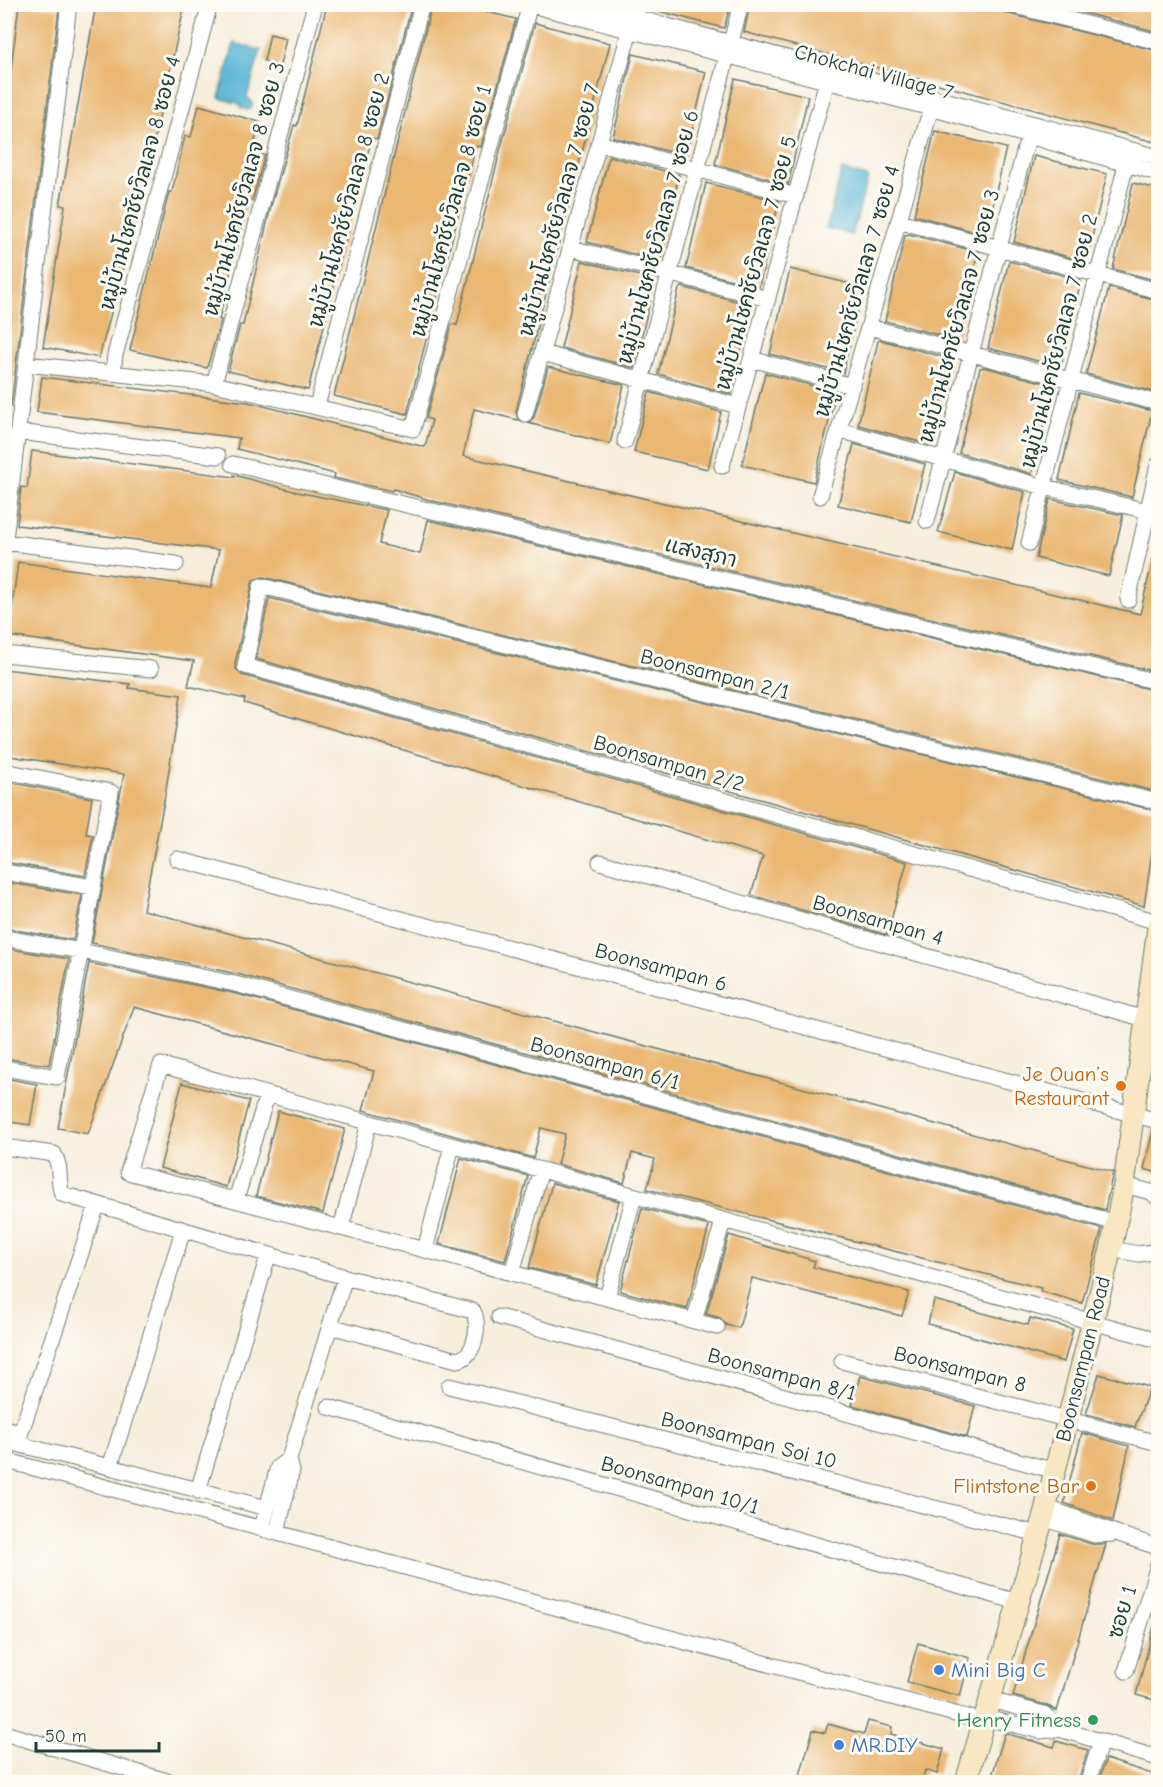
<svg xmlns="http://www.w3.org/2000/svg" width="1163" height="1787" viewBox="0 0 1163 1787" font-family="'Comic Neue','Playpen Sans Thai',sans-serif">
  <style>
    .water { fill: #53b3d2; stroke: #397883; stroke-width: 1.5 }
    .building { fill: #eab873 }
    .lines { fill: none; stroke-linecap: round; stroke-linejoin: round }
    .street-casing { stroke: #6b7b6f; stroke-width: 17 }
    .secondary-casing { stroke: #6b7b6f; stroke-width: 23 }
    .street { stroke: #fff; stroke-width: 15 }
    .secondary { stroke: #f9e7c3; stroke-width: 21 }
    .food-dot { fill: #e8710a; stroke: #fdfcf7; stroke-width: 2 }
    .shop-dot { fill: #3f7fe0; stroke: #fdfcf7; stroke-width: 2 }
    .leisure-dot { fill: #2e9e5b; stroke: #fdfcf7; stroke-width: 2 }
    .labels { text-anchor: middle; stroke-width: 6; stroke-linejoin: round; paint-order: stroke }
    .street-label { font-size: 21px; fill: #1f3d34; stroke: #fdfcf7 }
    .food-label { font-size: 21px; fill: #c56008; stroke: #fdfcf7; text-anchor: end }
    .shop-label { font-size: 21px; fill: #366cbe; stroke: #fdfcf7; text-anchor: start }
    .leisure-label { font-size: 21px; fill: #27864d; stroke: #fdfcf7; text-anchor: end }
  </style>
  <rect width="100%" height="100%" fill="#fdfcf7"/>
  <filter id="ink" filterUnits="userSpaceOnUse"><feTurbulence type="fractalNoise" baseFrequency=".0167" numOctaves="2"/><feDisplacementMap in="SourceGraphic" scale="12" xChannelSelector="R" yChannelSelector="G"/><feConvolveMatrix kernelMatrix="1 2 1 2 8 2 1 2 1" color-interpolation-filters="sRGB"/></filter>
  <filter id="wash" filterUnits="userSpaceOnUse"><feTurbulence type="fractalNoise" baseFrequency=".008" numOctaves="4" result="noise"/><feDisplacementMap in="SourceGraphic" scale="24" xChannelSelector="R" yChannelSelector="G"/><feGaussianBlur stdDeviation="1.35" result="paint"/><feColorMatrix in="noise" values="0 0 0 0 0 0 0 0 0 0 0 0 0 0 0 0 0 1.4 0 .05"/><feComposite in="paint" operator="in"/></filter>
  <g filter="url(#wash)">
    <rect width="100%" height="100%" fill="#f7eedc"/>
    <path class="water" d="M 234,43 L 261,50 L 247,97 L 252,102 L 252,108 L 248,110 L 241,108 L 240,104 L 219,98 Z
      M 842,170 L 868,177 L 852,235 L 826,228 Z"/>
    <g id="blocks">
      <path class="building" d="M 19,4 L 59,8 L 11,406 L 4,406 L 4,126 Z
        M 96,4 L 185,4 L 136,220 L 99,358 L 43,347 L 65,206 L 60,205 Z
        M 327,4 L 412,4 L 377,139 L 372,138 L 361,177 L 308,390 L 228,371 L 240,325 L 243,325 L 271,206 L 294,125 L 297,126 Z
        M 432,4 L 454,4 L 516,19 L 481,147 L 476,146 L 407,414 L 334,396 Z
        M 651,4 L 731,4 L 724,28 L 650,9 Z
        M 750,4 L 970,4 L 991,10 L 992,4 L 998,4 L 1005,13 L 1158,51 L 1158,143 L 744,32 Z
        M 1049,4 L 1158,4 L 1158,32 Z
        M 535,23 L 610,43 L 516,411 L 518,420 L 474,409 L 463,456 L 1140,614 L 1153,559 L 1158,560 L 1158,672 L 433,501 L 393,489 L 392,491 L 334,478 L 335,474 L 237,449 L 239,438 L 37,412 L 42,377 L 248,402 L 425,447 L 432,420 L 426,418 L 452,324 L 457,325 L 500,151 Z
        M 270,34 L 286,38 L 280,65 L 264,61 Z
        M 633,54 L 706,72 L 686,156 L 613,137 Z
        M 735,79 L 808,96 L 788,184 L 715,164 Z
        M 199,105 L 260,122 L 252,152 L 265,155 L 252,201 L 248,200 L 219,319 L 221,320 L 207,368 L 130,350 L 169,192 L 172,192 L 185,136 L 191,137 Z
        M 935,131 L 1006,148 L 986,235 L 914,215 Z
        M 609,156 L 679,175 L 660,261 L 587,242 Z
        M 1034,156 L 1107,174 L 1086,262 L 1014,242 Z
        M 706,183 L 779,201 L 759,287 L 686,268 Z
        M 1133,183 L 1158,189 L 1158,281 L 1113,269 Z
        M 909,234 L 978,252 L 958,340 L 885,321 L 905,235 Z
        M 582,261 L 655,280 L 634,368 L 561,348 Z
        M 1009,261 L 1081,280 L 1061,367 L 988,348 Z
        M 790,269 L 863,287 L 843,373 L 770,354 Z
        M 682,287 L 752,305 L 731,394 L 658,374 L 679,289 Z
        M 1109,288 L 1158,300 L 1158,393 L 1086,374 Z
        M 881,340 L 951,359 L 931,445 L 858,425 L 878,341 Z
        M 548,367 L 624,385 L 610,444 L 528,423 L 534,417 Z
        M 984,367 L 1053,385 L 1032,474 L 959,453 L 980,368 Z
        M 765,373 L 836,392 L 814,482 L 742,465 Z
        M 649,392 L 721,412 L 708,469 L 634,452 Z
        M 1079,393 L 1152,411 L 1132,497 L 1059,480 Z
        M 854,444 L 925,464 L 911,522 L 838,505 Z
        M 32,451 L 234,477 L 234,475 L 297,492 L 387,510 L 379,544 L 420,554 L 428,520 L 1158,691 L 1158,792 L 263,577 L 253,580 L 235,664 L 236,669 L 242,675 L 907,862 L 887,935 L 751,895 L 763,856 L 244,703 L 245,699 L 188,686 L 194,661 L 8,636 L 18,562 L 211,588 L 219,550 L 17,525 L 21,487 L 27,488 Z
        M 955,472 L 1025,492 L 1012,550 L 938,532 Z
        M 1050,499 L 1123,515 L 1109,576 L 1036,558 Z
        M 269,598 L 1158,811 L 1144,906 L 256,659 Z
        M 4,669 L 130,684 L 129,688 L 181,695 L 164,801 L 143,910 L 1113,1172 L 1105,1210 L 237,974 L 92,943 L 124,774 L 4,755 Z
        M 4,781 L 92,798 L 86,834 L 93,835 L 85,876 L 4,862 Z
        M 4,882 L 82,895 L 73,940 L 4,928 Z
        M 4,948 L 69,959 L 49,1065 L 4,1058 Z
        M 89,963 L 233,993 L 1102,1229 L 1082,1303 L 1040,1291 L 1041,1288 L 647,1189 L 655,1159 L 632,1153 L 624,1183 L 557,1164 L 565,1134 L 541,1128 L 533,1158 L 363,1110 L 374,1071 L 134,1007 L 88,1134 L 58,1128 Z
        M 4,1078 L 37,1084 L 30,1125 L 4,1121 Z
        M 182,1083 L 249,1101 L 226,1187 L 160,1168 Z
        M 278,1111 L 345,1129 L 323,1213 L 256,1196 Z
        M 1153,1130 L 1158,1130 L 1158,1173 L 1144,1169 Z
        M 461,1158 L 528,1176 L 505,1261 L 439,1244 Z
        M 552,1183 L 619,1201 L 596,1285 L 529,1268 Z
        M 642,1208 L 709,1226 L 687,1309 L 620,1291 Z
        M 729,1235 L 815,1261 L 813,1267 L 909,1292 L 902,1316 L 752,1278 L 739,1328 L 726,1325 L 720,1318 L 706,1314 Z
        M 934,1300 L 1028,1325 L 1030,1318 L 1073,1329 L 1064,1362 L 928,1324 Z
        M 1099,1374 L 1150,1387 L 1135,1427 L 1086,1414 Z
        M 860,1376 L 975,1406 L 967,1437 L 852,1405 Z
        M 1082,1433 L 1129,1446 L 1113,1521 L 1064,1503 Z
        M 1060,1534 L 1092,1544 L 1106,1544 L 1057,1711 L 1046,1705 L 1013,1696 Z
        M 1154,1626 L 1158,1627 L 1158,1701 L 1136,1695 Z
        M 918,1643 L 970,1658 L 960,1696 L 907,1682 Z
        M 868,1721 L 892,1727 L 891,1734 L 944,1749 L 937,1774 L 925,1770 L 922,1782 L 798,1782 L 813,1730 L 825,1733 L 828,1724 L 864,1734 Z
        M 1005,1733 L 1054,1747 L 1056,1741 L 1088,1750 L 1078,1782 L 990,1782 Z
        M 1106,1759 L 1158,1776 L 1158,1782 L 1098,1782 Z"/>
    </g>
  </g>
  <g filter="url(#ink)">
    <use href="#blocks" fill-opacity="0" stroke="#6b7b6f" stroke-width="1.5"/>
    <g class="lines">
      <defs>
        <path id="street" d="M 527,4 L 931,108 L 1158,173
          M 585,4 L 1158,157
          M 1007,4 L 1158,42
          M 599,143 L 796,196
          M 899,221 L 1158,291
          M 571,248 L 768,299
          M 869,327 L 1158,403
          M 542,353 L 738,406
          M 751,359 L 852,386
          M 26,364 L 214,384 L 413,429 L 530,4
          M 113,373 L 115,355 L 210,4
          M 214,384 L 315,4
          M 317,406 L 422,4
          M 525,414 L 637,4
          M 839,430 L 1044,487 L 1148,511
          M 18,432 L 218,456
          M 625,441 L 741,4
          M 233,464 L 1158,682
          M 722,466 L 829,73
          M 820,496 L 933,101
          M 927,521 L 1031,126
          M 5,542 L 176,564
          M 1029,543 L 1128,157
          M 4,547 L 69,4
          M 1128,600 L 1158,465
          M 4,654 L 151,669
          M 4,771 L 111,792 L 57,1077 L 4,1068
          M 1158,802 L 261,586 L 245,666 L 1158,922
          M 177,859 L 1158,1121
          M 600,862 L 1145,1019
          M 4,872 L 93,887
          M 4,938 L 81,951 L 235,984 L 1117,1223
          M 4,1147 L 54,1154 C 62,1167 57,1180 62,1194 L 345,1277 L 289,1459 L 292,1471 L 277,1532
          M 1124,1185 L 1151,1192 L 1158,1198
          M 236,1200 L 267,1095
          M 97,1205 L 17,1444 L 110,1467
          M 341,1228 L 369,1123
          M 183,1230 L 110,1467 L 267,1508
          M 1111,1249 L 1139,1254 L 1158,1251
          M 425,1250 L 452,1146
          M 512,1273 L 541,1170
          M 607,1298 L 634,1196
          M 499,1317 L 1055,1471
          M 694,1321 L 723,1221
          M 330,1326 L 457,1360 C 475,1358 481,1325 473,1311 L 345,1277
          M 717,1327 L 128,1172 L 161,1065 L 1158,1340
          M 842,1361 L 1158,1443
          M 449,1386 L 1038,1534
          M 329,1407 L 1018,1602
          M 4,1428 L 21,1432
          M 4,1460 L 985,1722
          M 198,1491 L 268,1256
          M 1045,1507 C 1084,1520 1120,1536 1158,1547
          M 1043,1518 L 1095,1535 L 1113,1534
          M 262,1528 L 278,1467 L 289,1459
          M 1126,1671 L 1158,1565
          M 990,1700 L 1044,1714 L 1059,1729
          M 986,1718 L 1040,1731 L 1059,1729 L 1158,1758
          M 4,1733 L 170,1782
          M 1088,1782 L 1101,1741"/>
        <path id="secondary" d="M 966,1782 L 1043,1518 L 1111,1249 L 1124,1185 L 1158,927"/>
      </defs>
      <use href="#street" class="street-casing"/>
      <use href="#secondary" class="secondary-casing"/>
      <use href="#street" class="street"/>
      <use href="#secondary" class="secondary"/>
    </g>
  </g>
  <g class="food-dot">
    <circle cx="1121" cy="1086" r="6"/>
    <circle cx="1091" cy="1486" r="6"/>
  </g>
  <g class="shop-dot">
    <circle cx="939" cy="1670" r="6"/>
    <circle cx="839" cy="1745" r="6"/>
  </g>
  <circle class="leisure-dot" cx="1093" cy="1720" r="6"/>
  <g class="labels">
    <g class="street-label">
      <text transform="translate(874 72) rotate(15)" y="7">Chokchai Village 7</text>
      <text transform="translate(140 183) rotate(-75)" y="7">หมู่บ้านโชคชัยวิลเลจ 8 ซอย 4</text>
      <text transform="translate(244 189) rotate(-75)" y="7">หมู่บ้านโชคชัยวิลเลจ 8 ซอย 3</text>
      <text transform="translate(349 200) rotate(-75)" y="7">หมู่บ้านโชคชัยวิลเลจ 8 ซอย 2</text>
      <text transform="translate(559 210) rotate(-75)" y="7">หมู่บ้านโชคชัยวิลเลจ 7 ซอย 7</text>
      <text transform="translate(451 211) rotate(-75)" y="7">หมู่บ้านโชคชัยวิลเลจ 8 ซอย 1</text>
      <text transform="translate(658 237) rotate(-75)" y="7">หมู่บ้านโชคชัยวิลเลจ 7 ซอย 6</text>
      <text transform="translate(756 263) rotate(-75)" y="7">หมู่บ้านโชคชัยวิลเลจ 7 ซอย 5</text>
      <text transform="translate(857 291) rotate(-74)" y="7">หมู่บ้านโชคชัยวิลเลจ 7 ซอย 4</text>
      <text transform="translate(959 316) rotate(-75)" y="7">หมู่บ้านโชคชัยวิลเลจ 7 ซอย 3</text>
      <text transform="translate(1059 341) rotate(-76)" y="7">หมู่บ้านโชคชัยวิลเลจ 7 ซอย 2</text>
      <text transform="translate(701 552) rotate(13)" y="7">แสงสุภา</text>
      <text transform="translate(715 674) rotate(14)" y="7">Boonsampan 2/1</text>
      <text transform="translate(669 763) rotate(16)" y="7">Boonsampan 2/2</text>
      <text transform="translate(878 920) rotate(16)" y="7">Boonsampan 4</text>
      <text transform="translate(661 967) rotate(15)" y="7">Boonsampan 6</text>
      <text transform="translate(605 1063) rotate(15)" y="7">Boonsampan 6/1</text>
      <text transform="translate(1083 1359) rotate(-76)" y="7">Boonsampan Road</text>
      <text transform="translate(960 1369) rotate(14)" y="7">Boonsampan 8</text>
      <text transform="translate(782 1374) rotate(15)" y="7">Boonsampan 8/1</text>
      <text transform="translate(749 1440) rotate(14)" y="7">Boonsampan Soi 10</text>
      <text transform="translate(680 1485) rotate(16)" y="7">Boonsampan 10/1</text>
      <text transform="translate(1122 1612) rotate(-73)" y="7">ซอย 1</text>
    </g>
    <g class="food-label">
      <text x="1109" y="1081">Je Ouan’s<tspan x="1109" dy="24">Restaurant</tspan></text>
      <text x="1079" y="1493">Flintstone Bar</text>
    </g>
    <g class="shop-label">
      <text x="951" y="1677">Mini Big C</text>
      <text x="851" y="1752">MR.DIY</text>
    </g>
    <g class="leisure-label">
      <text x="1081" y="1727">Henry Fitness</text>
    </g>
  </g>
  <rect width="1163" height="1787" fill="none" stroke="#fdfcf7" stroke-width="24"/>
  <path d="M36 1742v9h123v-9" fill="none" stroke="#1f3d34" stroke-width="3"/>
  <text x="45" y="1742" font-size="18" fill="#1f3d34" stroke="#fdfcf7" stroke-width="4.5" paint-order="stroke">50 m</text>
</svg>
